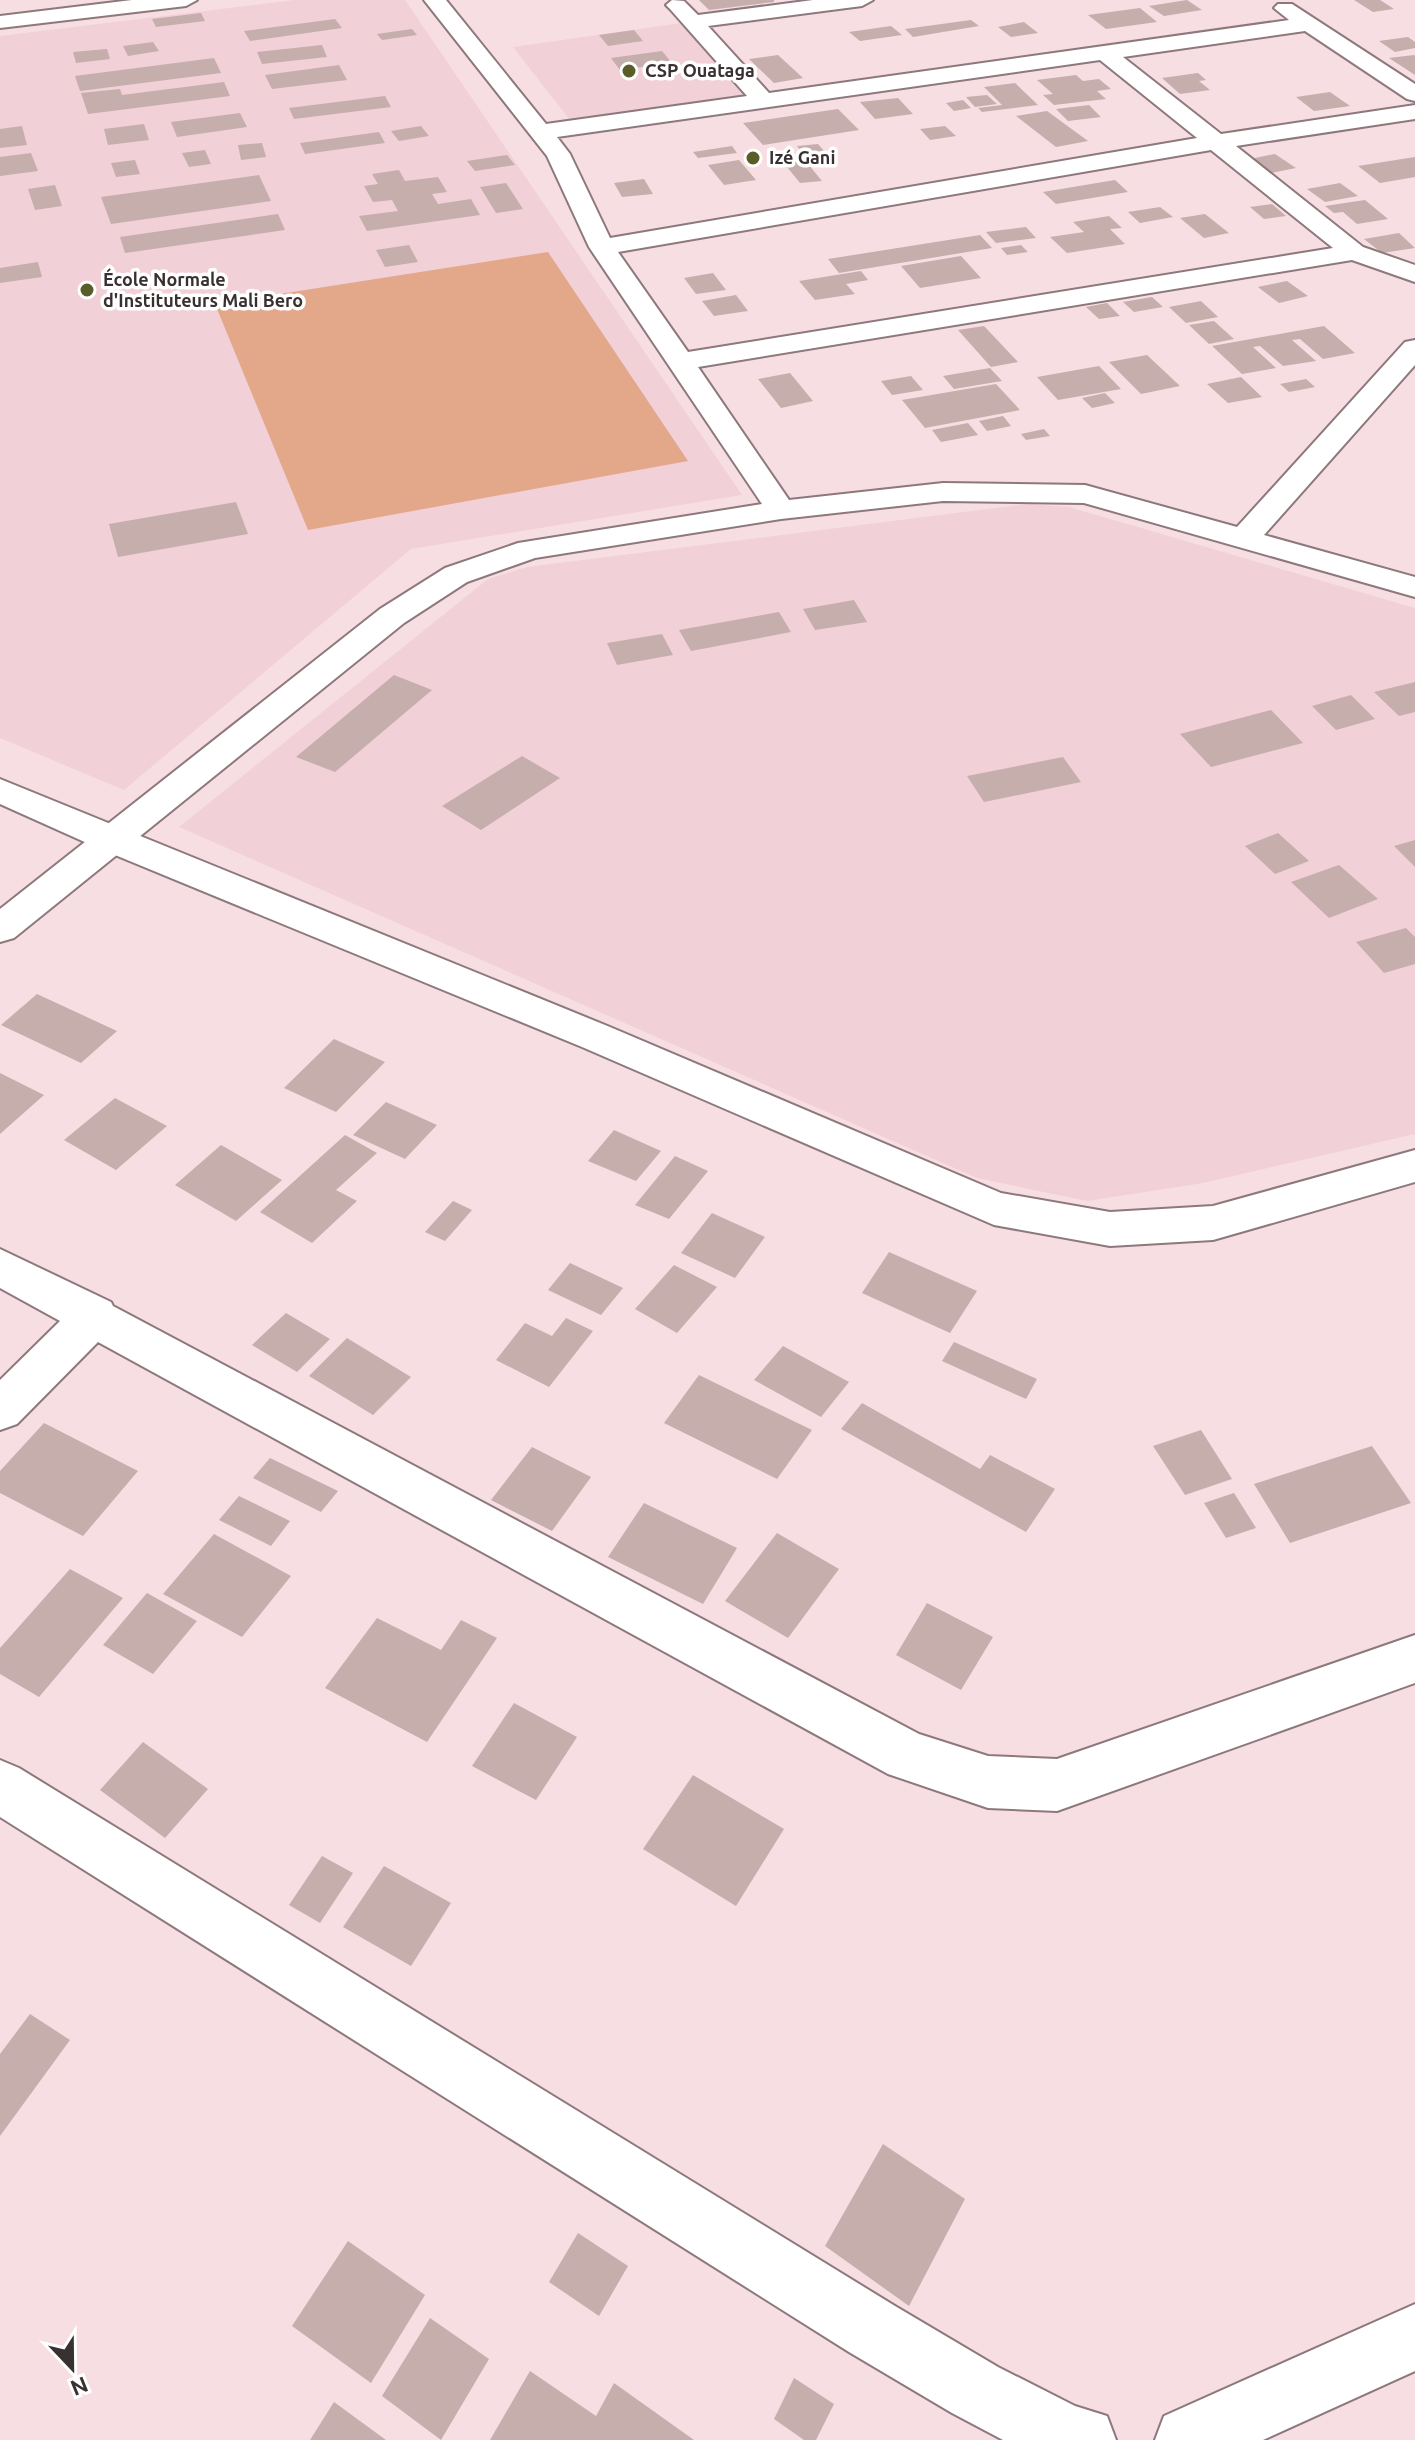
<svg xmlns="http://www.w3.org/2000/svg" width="1415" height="2440" viewBox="0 0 1415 2440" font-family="Ubuntu,sans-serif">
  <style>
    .built { fill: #f1d0d7 }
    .green { fill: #e3a789 }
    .building { fill: #c5aeab }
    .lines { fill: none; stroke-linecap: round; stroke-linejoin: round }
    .minor-casing { stroke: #8d787c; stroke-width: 4 }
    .tertiary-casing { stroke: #8d787c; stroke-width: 4 }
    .minor { fill: #fff; fill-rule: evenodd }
    .tertiary { fill: #fff; fill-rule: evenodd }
    .poi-dot { fill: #5a5c29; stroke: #fff; stroke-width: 3 }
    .labels { text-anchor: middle; stroke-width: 7; stroke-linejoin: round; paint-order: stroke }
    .far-poi-label { font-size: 18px; font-weight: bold; fill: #393031; stroke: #fff; text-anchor: start }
  </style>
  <rect width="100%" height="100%" fill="#f7dee3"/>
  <path class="built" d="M 294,0 L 405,0 L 742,495 L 411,549 L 124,790 L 0,738 L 0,36 Z
    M 681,23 L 748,95 L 570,120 L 513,47 Z
    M 1027,504 L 1069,507 L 1415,608 L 1415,1134 L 1203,1183 L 1087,1201 L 977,1178 L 179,827 L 488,579 L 527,567 Z"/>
  <path class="green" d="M 548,252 L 688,461 L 308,530 L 215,304 Z"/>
  <path class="building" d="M 699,0 L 774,0 L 774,2 L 709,10 Z
    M 1187,0 L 1202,10 L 1164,16 L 1149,6 Z
    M 1354,0 L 1380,0 L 1394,9 L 1373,12 Z
    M 1140,8 L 1157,22 L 1106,29 L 1088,15 Z
    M 201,13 L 205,21 L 156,27 L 152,19 Z
    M 335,19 L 342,28 L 250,41 L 244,31 Z
    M 971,20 L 979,26 L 913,37 L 905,29 Z
    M 1024,22 L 1038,33 L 1011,37 L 998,27 Z
    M 891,26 L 902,35 L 860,41 L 849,32 Z
    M 412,29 L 417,35 L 382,40 L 377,34 Z
    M 634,30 L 643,41 L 608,46 L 599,35 Z
    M 1408,37 L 1415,42 L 1415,48 L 1395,52 L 1379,41 Z
    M 153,42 L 159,51 L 128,56 L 123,46 Z
    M 322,45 L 327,57 L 262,64 L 257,52 Z
    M 107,49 L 110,59 L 76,63 L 73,52 Z
    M 662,51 L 672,63 L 620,70 L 611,58 Z
    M 778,55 L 803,78 L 774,83 L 749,59 Z
    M 1415,56 L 1415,75 L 1389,58 L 1414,55 Z
    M 214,58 L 221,73 L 80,91 L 75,76 Z
    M 339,65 L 347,80 L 272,89 L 265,75 Z
    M 1198,73 L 1206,80 L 1199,81 L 1210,90 L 1180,94 L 1162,78 Z
    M 1076,75 L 1083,81 L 1099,79 L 1111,89 L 1097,91 L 1106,99 L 1054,105 L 1043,95 L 1053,94 L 1037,80 Z
    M 224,82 L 230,96 L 88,114 L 81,93 L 120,89 L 122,95 Z
    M 1015,83 L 1038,105 L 982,112 L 978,108 L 1002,105 L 984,87 Z
    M 1330,92 L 1350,106 L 1314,111 L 1296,97 Z
    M 987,95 L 997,104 L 975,107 L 966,97 Z
    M 385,96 L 391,107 L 294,119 L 289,108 Z
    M 898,98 L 913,114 L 875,119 L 860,102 Z
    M 963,100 L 971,108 L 954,111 L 946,103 Z
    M 1089,105 L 1101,117 L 1068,121 L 1056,109 Z
    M 838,109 L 859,130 L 763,145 L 743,123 Z
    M 1047,111 L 1088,141 L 1056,147 L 1016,116 Z
    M 240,113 L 247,127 L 177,137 L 171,122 Z
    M 144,124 L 149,140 L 108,145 L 104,129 Z
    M 22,126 L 27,145 L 0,148 L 0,129 Z
    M 421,126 L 429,136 L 399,141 L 391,131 Z
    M 945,126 L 956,136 L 930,140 L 920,129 Z
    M 379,132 L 385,143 L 305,154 L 300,143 Z
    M 262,143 L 266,157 L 241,160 L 238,145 Z
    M 818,144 L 832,160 L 811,163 L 797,146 Z
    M 732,146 L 737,153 L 698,158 L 693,152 Z
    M 205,150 L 211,164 L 189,167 L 182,153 Z
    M 31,153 L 38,171 L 0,176 L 0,157 Z
    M 1275,154 L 1296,168 L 1271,173 L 1250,159 Z
    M 507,155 L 515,165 L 475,171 L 467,161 Z
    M 1415,157 L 1415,177 L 1380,183 L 1358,166 Z
    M 804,159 L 822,181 L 800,183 L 783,162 Z
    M 135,160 L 140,174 L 116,177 L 111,163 Z
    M 739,160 L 756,180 L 724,185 L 708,165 Z
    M 399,170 L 405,181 L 438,177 L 447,192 L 432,194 L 438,204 L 471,199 L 480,215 L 367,231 L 359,216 L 398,211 L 392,200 L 373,202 L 364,186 L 378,184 L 372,174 Z
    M 259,175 L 271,201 L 111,224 L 101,197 Z
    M 644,179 L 653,194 L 622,197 L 614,183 Z
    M 1115,180 L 1128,192 L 1056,204 L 1043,192 Z
    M 506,183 L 523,209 L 496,213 L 480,187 Z
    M 1340,183 L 1358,196 L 1325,202 L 1307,189 Z
    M 55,185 L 62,206 L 35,210 L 28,189 Z
    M 1365,200 L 1388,219 L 1357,224 L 1343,212 L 1334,213 L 1325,206 Z
    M 1272,204 L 1286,216 L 1264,219 L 1250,207 Z
    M 1160,207 L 1173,217 L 1140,223 L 1128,212 Z
    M 278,214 L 285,230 L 125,253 L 120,237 Z
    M 1205,214 L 1229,233 L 1204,238 L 1180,218 Z
    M 1109,216 L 1122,228 L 1110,229 L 1125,244 L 1067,253 L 1050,237 L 1084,232 L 1073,222 Z
    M 1026,227 L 1036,238 L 996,243 L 986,232 Z
    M 1399,233 L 1415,248 L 1382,253 L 1364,239 Z
    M 980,235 L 992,248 L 839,273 L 828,259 Z
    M 409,245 L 418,262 L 385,267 L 376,250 Z
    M 1021,245 L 1028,252 L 1007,255 L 1001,248 Z
    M 961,256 L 981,278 L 920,288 L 901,266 Z
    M 38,262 L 42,277 L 0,283 L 0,268 Z
    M 861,271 L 868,280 L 846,284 L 855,294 L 815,300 L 799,281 Z
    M 713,273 L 726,290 L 696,294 L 684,278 Z
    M 1287,281 L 1308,296 L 1279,303 L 1258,287 Z
    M 736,295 L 748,311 L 714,316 L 702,301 Z
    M 1152,297 L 1163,307 L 1134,312 L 1123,302 Z
    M 1201,301 L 1218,317 L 1186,323 L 1169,307 Z
    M 1107,303 L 1120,316 L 1099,319 L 1086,307 Z
    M 1214,321 L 1234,339 L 1209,344 L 1189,325 Z
    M 984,326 L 1018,362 L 991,367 L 958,330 Z
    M 1324,326 L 1355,353 L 1323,359 L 1300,339 L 1292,340 L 1316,361 L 1283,366 L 1260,346 L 1253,347 L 1276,368 L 1242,374 L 1212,346 Z
    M 1147,355 L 1180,386 L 1141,394 L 1109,362 Z
    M 1099,366 L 1121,389 L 1058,400 L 1037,377 Z
    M 990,368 L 1002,381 L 954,389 L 943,376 Z
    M 790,373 L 813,401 L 781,408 L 758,379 Z
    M 911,376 L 923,390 L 892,395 L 881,381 Z
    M 1241,377 L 1262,397 L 1228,403 L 1207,384 Z
    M 1306,379 L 1315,387 L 1289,392 L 1280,384 Z
    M 996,384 L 1020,410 L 925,428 L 902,400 Z
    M 1105,393 L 1115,403 L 1092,408 L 1082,398 Z
    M 1003,416 L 1011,426 L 987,431 L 979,421 Z
    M 968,423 L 978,435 L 941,442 L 932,430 Z
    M 1044,429 L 1050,436 L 1026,440 L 1021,434 Z
    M 236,502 L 248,534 L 118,557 L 109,524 Z
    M 854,600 L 867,622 L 815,630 L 803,609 Z
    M 779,612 L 791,632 L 691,651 L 679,630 Z
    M 662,634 L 673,655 L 617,665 L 607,643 Z
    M 394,675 L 432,690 L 335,772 L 296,757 Z
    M 1415,682 L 1415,712 L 1399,716 L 1374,692 Z
    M 1351,695 L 1375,719 L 1336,730 L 1312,706 Z
    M 1271,710 L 1303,743 L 1211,767 L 1180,734 Z
    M 522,756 L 560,778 L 481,830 L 442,806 Z
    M 1063,757 L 1081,782 L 984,802 L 967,776 Z
    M 1278,833 L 1309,861 L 1275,874 L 1245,846 Z
    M 1415,840 L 1415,867 L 1394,846 Z
    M 1339,865 L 1378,899 L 1329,918 L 1291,882 Z
    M 1406,928 L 1415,937 L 1415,964 L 1384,973 L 1356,942 Z
    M 37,994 L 117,1031 L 81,1063 L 1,1025 Z
    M 334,1039 L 385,1062 L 336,1112 L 284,1088 Z
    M 0,1073 L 44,1095 L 0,1134 Z
    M 115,1098 L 167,1126 L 116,1170 L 64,1140 Z
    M 386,1102 L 437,1125 L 405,1159 L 353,1135 Z
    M 614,1130 L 661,1151 L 636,1181 L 588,1161 Z
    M 345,1135 L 377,1153 L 336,1190 L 357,1201 L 312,1243 L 260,1212 Z
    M 221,1145 L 282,1180 L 236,1221 L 175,1185 Z
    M 675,1156 L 708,1171 L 669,1219 L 635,1205 Z
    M 453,1201 L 472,1210 L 445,1241 L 425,1232 Z
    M 712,1213 L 765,1237 L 735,1278 L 681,1253 Z
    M 889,1252 L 977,1291 L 950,1333 L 862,1293 Z
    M 570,1263 L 623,1288 L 601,1315 L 548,1290 Z
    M 674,1265 L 717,1287 L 677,1333 L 635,1309 Z
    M 286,1313 L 330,1339 L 297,1372 L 252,1345 Z
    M 566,1318 L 593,1331 L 549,1387 L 496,1360 L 525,1323 L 552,1336 Z
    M 347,1338 L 411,1377 L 373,1415 L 309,1376 Z
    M 954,1342 L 1037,1379 L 1026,1399 L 942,1361 Z
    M 783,1346 L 849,1382 L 821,1417 L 754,1380 Z
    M 699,1375 L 812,1430 L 777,1479 L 664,1423 Z
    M 862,1403 L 980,1469 L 990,1455 L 1055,1489 L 1026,1532 L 841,1429 Z
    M 44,1423 L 138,1471 L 83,1536 L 0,1493 L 0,1471 Z
    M 1201,1430 L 1232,1479 L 1185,1495 L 1153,1446 Z
    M 1372,1446 L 1411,1503 L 1290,1543 L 1254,1484 Z
    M 532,1447 L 591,1477 L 552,1531 L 491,1500 Z
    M 270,1458 L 338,1491 L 321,1512 L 253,1478 Z
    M 1234,1493 L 1256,1528 L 1226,1538 L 1204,1503 Z
    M 239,1496 L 290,1521 L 271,1546 L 219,1520 Z
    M 644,1503 L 737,1548 L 703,1604 L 608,1557 Z
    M 777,1533 L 839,1569 L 788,1638 L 725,1601 Z
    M 214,1534 L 291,1576 L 242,1637 L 163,1594 Z
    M 70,1569 L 123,1598 L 39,1697 L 0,1674 L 0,1648 Z
    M 147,1593 L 197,1621 L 153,1674 L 103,1645 Z
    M 927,1603 L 993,1637 L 961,1690 L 896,1655 Z
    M 377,1618 L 441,1650 L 461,1620 L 497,1638 L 427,1742 L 325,1688 Z
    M 514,1703 L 577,1737 L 536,1800 L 472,1766 Z
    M 143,1742 L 208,1789 L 165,1838 L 100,1790 Z
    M 693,1775 L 784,1829 L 736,1906 L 643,1849 Z
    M 322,1856 L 353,1873 L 320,1923 L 289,1905 Z
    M 384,1866 L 451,1903 L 411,1966 L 343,1927 Z
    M 30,2014 L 70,2040 L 0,2136 L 0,2054 Z
    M 883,2144 L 965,2199 L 909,2306 L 825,2246 Z
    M 578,2233 L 628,2266 L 599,2316 L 549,2282 Z
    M 348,2241 L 425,2295 L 371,2383 L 292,2326 Z
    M 430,2318 L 489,2359 L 441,2440 L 382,2396 Z
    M 530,2371 L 596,2416 L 614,2383 L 694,2440 L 490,2440 Z
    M 794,2378 L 834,2404 L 816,2440 L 804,2440 L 774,2419 Z
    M 334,2402 L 386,2440 L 310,2440 Z"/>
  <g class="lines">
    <defs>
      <path id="minor" d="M 132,0 L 197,0 L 186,6 L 0,28 L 0,16 Z
        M 424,0 L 446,0 L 546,124 L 747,96 L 670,9 L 666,5 L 672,0 L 684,1 L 698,15 L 813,0 L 873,0 L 862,6 L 708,26 L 769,93 L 1289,20 L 1274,8 L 1278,4 L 1292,4 L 1415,84 L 1415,101 L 1407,99 L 1305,31 L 1123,57 L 1221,134 L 1415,105 L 1415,119 L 1236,146 L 1363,247 L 1415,265 L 1415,282 L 1352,260 L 698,367 L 789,500 L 943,483 L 1085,485 L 1237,527 L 1405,342 L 1415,340 L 1415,365 L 1264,535 L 1415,577 L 1415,597 L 1084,503 L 943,501 L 781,519 L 535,558 L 467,582 L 404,623 L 14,938 L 0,942 L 0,909 L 380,609 L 445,568 L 518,543 L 762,504 L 589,247 L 547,156 ZM 1100,60 L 1197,138 L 610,238 L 570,154 L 557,137 ZM 1211,150 L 1333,248 L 688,352 L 618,252 Z
        M 0,1249 L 111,1302 L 113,1306 L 919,1734 L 988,1756 L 1057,1759 L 1415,1635 L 1415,1683 L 1057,1811 L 988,1808 L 888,1774 L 98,1342 L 17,1424 L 0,1430 L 0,1380 L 60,1321 L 0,1288 Z
        M 0,1760 L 19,1768 L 895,2306 L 998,2367 L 1075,2406 L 1107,2416 L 1116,2440 L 1003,2440 L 952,2413 L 849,2352 L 0,1817 Z
        M 1415,2304 L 1415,2371 L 1263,2440 L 1155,2440 L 1164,2416 Z"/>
      <path id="tertiary" d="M 0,779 L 610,1027 L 1001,1193 L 1110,1212 L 1213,1206 L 1415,1150 L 1415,1182 L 1213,1240 L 1110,1246 L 994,1225 L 582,1047 L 98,848 L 0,804 Z"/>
    </defs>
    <use href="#minor" class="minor-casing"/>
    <use href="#tertiary" class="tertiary-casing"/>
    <use href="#minor" class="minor"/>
    <use href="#tertiary" class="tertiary"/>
  </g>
  <g class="poi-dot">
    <circle cx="629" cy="71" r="8"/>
    <circle cx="753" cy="158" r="8"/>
    <circle cx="87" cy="290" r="8"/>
  </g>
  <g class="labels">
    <g class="far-poi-label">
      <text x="645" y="77">CSP Ouataga</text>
      <text x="769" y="164">Izé Gani</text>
      <text x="103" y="286">École Normale<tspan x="103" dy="21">d'Instituteurs Mali Bero</tspan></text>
    </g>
  </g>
  <g transform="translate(72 2368) rotate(158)" stroke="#ffffff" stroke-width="6" paint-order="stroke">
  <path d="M0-6L14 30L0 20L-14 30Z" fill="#393031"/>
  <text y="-12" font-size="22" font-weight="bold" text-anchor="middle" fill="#393031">N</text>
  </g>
</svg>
